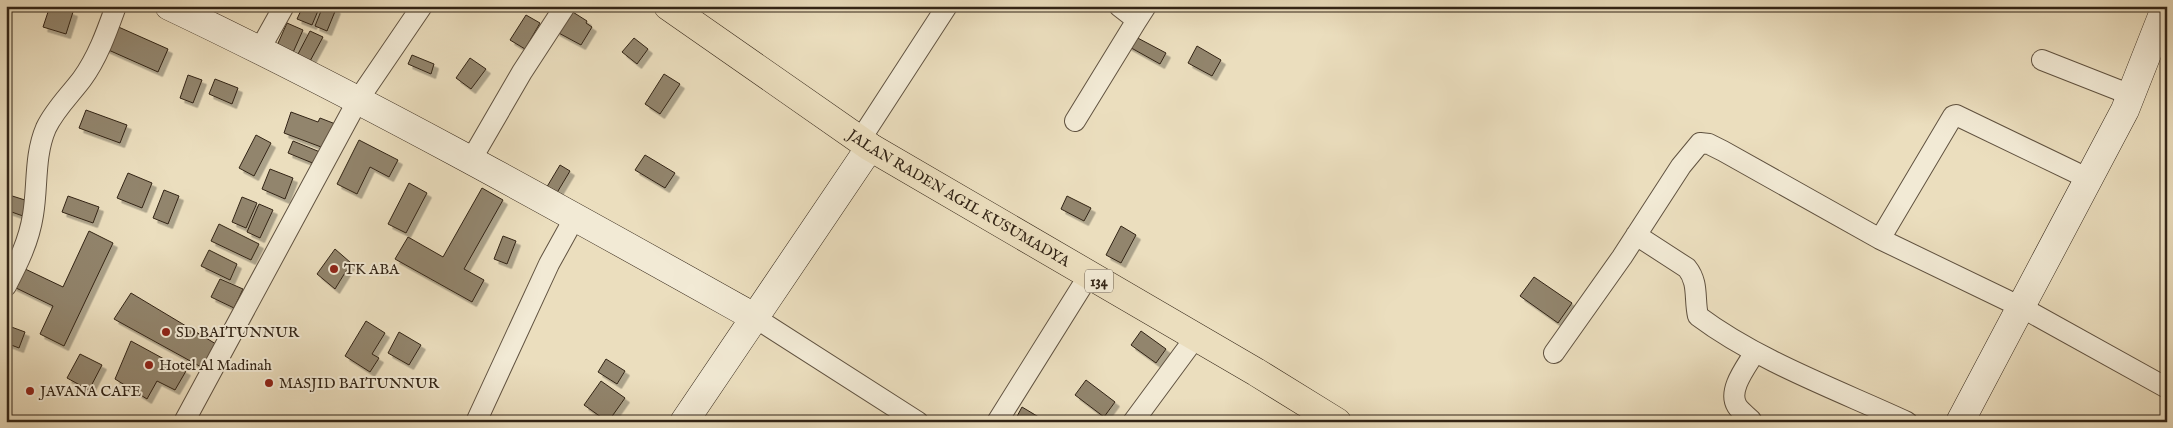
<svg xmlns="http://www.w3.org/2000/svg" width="2173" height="428" viewBox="0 0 2173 428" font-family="'IM FELL English',serif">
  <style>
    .building { fill: #92856d; stroke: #322416; filter: url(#shadow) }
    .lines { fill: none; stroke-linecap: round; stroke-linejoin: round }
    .street-casing { stroke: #605240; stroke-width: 22 }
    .secondary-casing { stroke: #322416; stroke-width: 29 }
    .primary-casing { stroke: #322416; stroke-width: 29 }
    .street { stroke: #f2ead5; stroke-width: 20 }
    .secondary { stroke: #f2ead5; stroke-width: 28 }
    .primary { stroke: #ebdebe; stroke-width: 28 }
    .poi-dot { fill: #8f2418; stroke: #f2ead5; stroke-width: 2 }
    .labels { text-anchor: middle; stroke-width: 4; stroke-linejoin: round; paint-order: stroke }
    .shield { fill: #f2ead5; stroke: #6c5f4f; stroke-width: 1 }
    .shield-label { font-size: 14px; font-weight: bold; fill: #322416 }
    .street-label { font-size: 15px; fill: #322416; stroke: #f2ead5 }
    .poi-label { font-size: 15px; fill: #322416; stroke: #f2ead5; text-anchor: start }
  </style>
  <defs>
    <filter id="shadow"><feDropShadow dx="4.5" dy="4.5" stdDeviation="0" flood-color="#0004"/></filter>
  </defs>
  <rect width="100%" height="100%" fill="#ebdebe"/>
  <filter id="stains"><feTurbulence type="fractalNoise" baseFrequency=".004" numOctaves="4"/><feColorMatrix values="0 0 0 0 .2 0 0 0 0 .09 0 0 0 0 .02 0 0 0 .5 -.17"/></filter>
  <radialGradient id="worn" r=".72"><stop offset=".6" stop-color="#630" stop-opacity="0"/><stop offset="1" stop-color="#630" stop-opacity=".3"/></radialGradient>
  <path class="building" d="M 50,6 L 57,6 L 73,12 L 66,34 L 43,27 Z
    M 303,6 L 320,6 L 312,25 L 297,19 Z
    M 323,6 L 336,9 L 327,31 L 315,26 Z
    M 568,9 L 587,21 L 586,23 L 592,27 L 581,45 L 555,31 Z
    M 526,15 L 540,23 L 525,49 L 510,40 Z
    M 287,23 L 303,30 L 291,57 L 275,50 Z
    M 114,25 L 168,49 L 158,72 L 104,48 Z
    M 310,31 L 323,37 L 309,63 L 297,56 Z
    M 1132,35 L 1166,53 L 1160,64 L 1126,45 Z
    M 634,38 L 648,49 L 637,64 L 622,52 Z
    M 1197,46 L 1221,60 L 1212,76 L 1188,63 Z
    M 412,55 L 434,64 L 431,74 L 408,64 Z
    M 470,58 L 486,69 L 471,89 L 456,78 Z
    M 664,74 L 680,84 L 660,114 L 645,104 Z
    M 188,75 L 202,80 L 193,103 L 180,98 Z
    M 215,79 L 238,88 L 232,104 L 209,94 Z
    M 86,110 L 127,125 L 120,143 L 79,128 Z
    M 291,112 L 318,122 L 320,118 L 338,125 L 329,150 L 284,133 Z
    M 256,135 L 271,143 L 254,176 L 239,168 Z
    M 359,140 L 398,160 L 389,177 L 370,167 L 357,194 L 337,184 Z
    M 293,141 L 320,152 L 315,164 L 288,153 Z
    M 645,155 L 675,173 L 665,188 L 635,170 Z
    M 560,165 L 570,171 L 555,196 L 545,190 Z
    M 270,169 L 293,178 L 285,199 L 262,189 Z
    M 128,173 L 152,183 L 142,208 L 117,198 Z
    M 409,183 L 427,193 L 406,233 L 388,224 Z
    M 482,188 L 503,200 L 464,269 L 484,280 L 472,302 L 395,259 L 408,237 L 443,257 Z
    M 164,190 L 179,196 L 168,224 L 153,218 Z
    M 6,194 L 28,201 L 23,216 L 6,210 Z
    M 68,196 L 99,207 L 93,223 L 62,212 Z
    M 1067,196 L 1091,208 L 1084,221 L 1061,209 Z
    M 242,197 L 257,203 L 246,228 L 232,222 Z
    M 259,204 L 273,210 L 260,238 L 247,232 Z
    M 219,224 L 259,244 L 251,260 L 211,241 Z
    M 1121,226 L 1136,235 L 1121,263 L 1106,255 Z
    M 89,231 L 113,243 L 64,346 L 40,334 L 53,306 L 12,286 L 21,267 L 63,287 Z
    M 503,236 L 516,241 L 507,264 L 494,259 Z
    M 335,249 L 351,263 L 335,289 L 317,274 Z
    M 209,250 L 237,264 L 230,280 L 201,266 Z
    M 1534,277 L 1572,303 L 1558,323 L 1520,296 Z
    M 220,279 L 243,289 L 234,308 L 211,297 Z
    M 131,293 L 216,344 L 203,368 L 114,319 Z
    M 366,321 L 385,333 L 372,354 L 379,358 L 370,372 L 345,356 Z
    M 6,325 L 25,332 L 19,348 L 6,343 Z
    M 1141,331 L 1166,349 L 1156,363 L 1131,345 Z
    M 399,332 L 421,345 L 409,365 L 388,353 Z
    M 131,341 L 186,371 L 175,390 L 157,381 L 147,399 L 115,379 Z
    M 80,354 L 102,365 L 89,390 L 67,378 Z
    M 606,359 L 625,371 L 617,384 L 598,372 Z
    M 1086,380 L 1115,402 L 1104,417 L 1075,395 Z
    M 601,381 L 625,398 L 608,422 L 584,405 Z
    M 1022,407 L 1047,422 L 1014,422 Z"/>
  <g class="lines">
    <defs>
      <path id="street" d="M 1119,6 L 1137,20 L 1146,6
        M 260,49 L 284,6
        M 2042,60 L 2131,95
        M 1075,121 L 1137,20
        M 860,140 L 947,6
        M 471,160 L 522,72 L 565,6
        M 1636,235 L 1687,268 C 1699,283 1694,299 1698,316 C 1758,361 1838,390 1907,422
        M 1880,239 L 1953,116 L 1956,115 L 2089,179
        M 6,286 C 18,263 29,241 33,215 C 38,186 34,156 46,128 C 55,109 70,95 82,79 C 98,57 107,31 116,6
        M 754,317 L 918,422
        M 1554,353 L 1622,257 L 1681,166 L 1700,143 L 1709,144 L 1723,151 L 1880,239 L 2021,307 L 2167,388
        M 1751,420 C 1747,416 1740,411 1737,406 C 1727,390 1747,366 1755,352
        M 184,422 L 358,100 L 422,6
        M 476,422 L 549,264 L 575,217
        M 997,422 L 1089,275
        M 1133,422 L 1195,338"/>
      <path id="secondary" d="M 169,6 C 369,101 561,209 754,317
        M 684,422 L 870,147
        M 1960,422 L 2125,110 L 2166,6"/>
      <g id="primary">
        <path id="s1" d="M 668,6 L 870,147 L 1256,372 L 1337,422"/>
      </g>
    </defs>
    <use href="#street" class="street-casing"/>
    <use href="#secondary" class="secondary-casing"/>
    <use href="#primary" class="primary-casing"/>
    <use href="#street" class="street"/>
    <use href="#secondary" class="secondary"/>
    <use href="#primary" class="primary"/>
  </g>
  <g class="poi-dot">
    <circle cx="334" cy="269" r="5"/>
    <circle cx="166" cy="332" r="5"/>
    <circle cx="149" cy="365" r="5"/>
    <circle cx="269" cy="383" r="5"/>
    <circle cx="30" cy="391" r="5"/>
  </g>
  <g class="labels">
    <rect class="shield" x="1085" y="269.5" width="28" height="23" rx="4"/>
    <g class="shield-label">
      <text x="1099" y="286">134</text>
    </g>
    <g class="street-label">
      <text dy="5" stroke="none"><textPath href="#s1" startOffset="349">JALAN RADEN AGIL KUSUMADYA</textPath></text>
    </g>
    <g class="poi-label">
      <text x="344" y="274">TK ABA</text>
      <text x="176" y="337">SD BAITUNNUR</text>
      <text x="159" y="370">Hotel Al Madinah</text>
      <text x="279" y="388">MASJID BAITUNNUR</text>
      <text x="40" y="396">JAVANA CAFE</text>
    </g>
  </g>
  <rect width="2173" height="428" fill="none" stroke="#ebdebe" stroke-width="25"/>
  <rect x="8" y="8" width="2158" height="413" fill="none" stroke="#322416" stroke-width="2.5"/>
  <rect x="12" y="12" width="2148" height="403" fill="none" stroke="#322416"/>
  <rect width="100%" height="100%" filter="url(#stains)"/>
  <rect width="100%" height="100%" fill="url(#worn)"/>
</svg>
